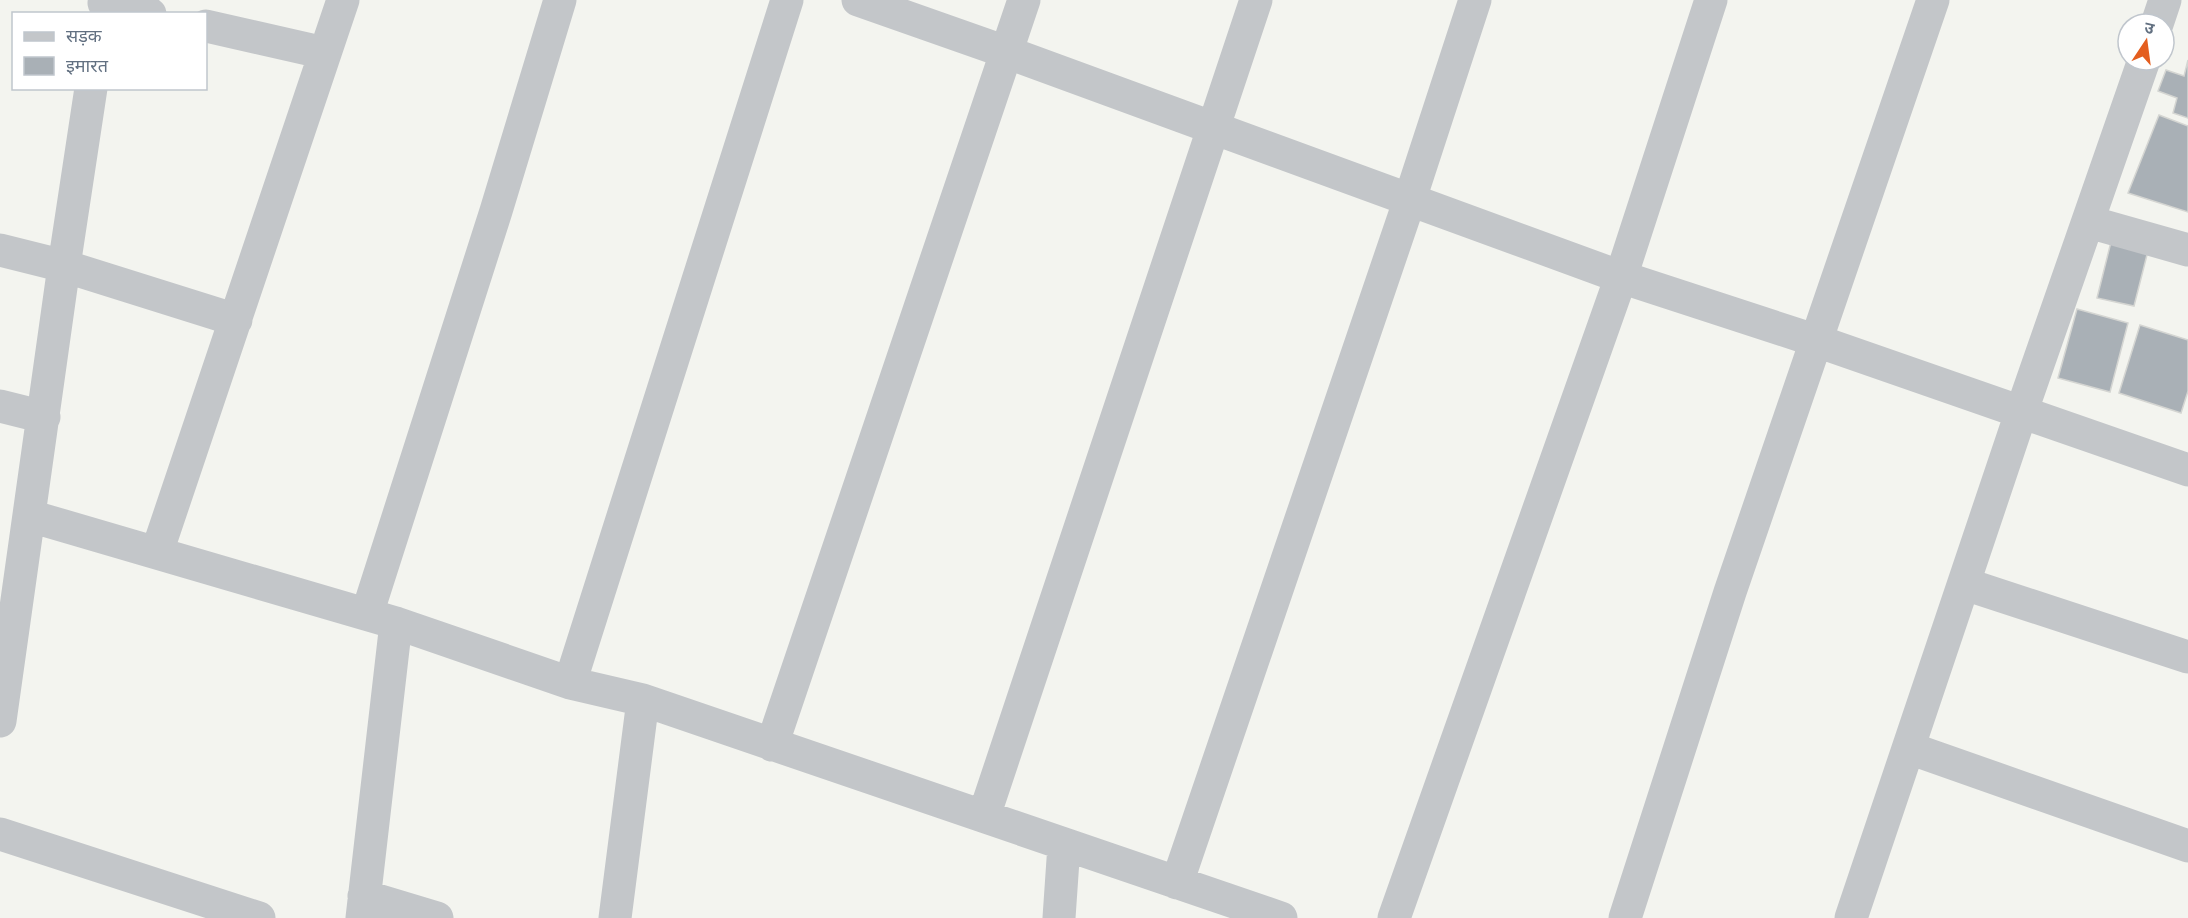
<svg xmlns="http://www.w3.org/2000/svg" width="2188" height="918" viewBox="0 0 2188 918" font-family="'Fira Sans','Noto Sans Devanagari',sans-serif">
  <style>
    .building { fill: #a9b0b6; stroke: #d4d5d2; stroke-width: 1.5 }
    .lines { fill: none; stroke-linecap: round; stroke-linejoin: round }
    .minor { stroke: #c3c6c9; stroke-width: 33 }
  </style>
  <rect width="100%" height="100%" fill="#f3f4ef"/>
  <path class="building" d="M 2188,60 L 2188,118 L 2173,113 L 2177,98 L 2158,91 L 2166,70 L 2184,76 Z
    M 2159,115 L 2188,126 L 2188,212 L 2128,193 Z
    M 2113,234 L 2150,243 L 2134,306 L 2097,298 Z
    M 2077,309 L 2128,323 L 2110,392 L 2058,378 Z
    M 2140,325 L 2188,340 L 2188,391 L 2181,413 L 2119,393 Z"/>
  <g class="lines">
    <path class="minor" d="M 858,0 L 1006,52 L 1621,277 L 1817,341 L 2188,470
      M 104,3 L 150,14
      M 2157,24 L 2165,0
      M 206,26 L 325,53
      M 2089,222 L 2188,250
      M 0,250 L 64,266 L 236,320
      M 0,406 L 44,417
      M 30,516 L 396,623 L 570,683 L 643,700 L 1281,918
      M 157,552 L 343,0
      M 1965,584 L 2188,657
      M 367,614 L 496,211 L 560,0
      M 570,683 L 787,0
      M 0,721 L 64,266 L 91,88
      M 772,745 L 1024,0
      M 1909,748 L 2188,846
      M 984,816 L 1256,0
      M 0,834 L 259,918
      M 1177,883 L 1410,199 L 1475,0
      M 364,896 L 437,918
      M 362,918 L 396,623
      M 615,918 L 643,700
      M 1059,918 L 1064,845
      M 1394,918 L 1621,277 L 1711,0
      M 1625,918 L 1730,592 L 1933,0
      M 1851,918 L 2021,413 L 2144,60"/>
  </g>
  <rect x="12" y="12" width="195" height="78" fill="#ffffff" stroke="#c0c6cd" stroke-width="1.5"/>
  <rect x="24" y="32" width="30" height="9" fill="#c3c6c9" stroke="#c0c6cd" stroke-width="1.5"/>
  <text x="66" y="42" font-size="18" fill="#627081">सड़क</text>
  <rect x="24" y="57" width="30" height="18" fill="#a9b0b6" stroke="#c0c6cd" stroke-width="1.5"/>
  <text x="66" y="72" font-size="18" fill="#627081">इमारत</text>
  <g transform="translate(2146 42) rotate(13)"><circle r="28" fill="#ffffff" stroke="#c0c6cd" stroke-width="1.5"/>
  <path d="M0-4.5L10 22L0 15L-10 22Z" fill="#e45e1f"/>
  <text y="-9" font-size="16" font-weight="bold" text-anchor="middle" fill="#627081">उ</text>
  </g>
</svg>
